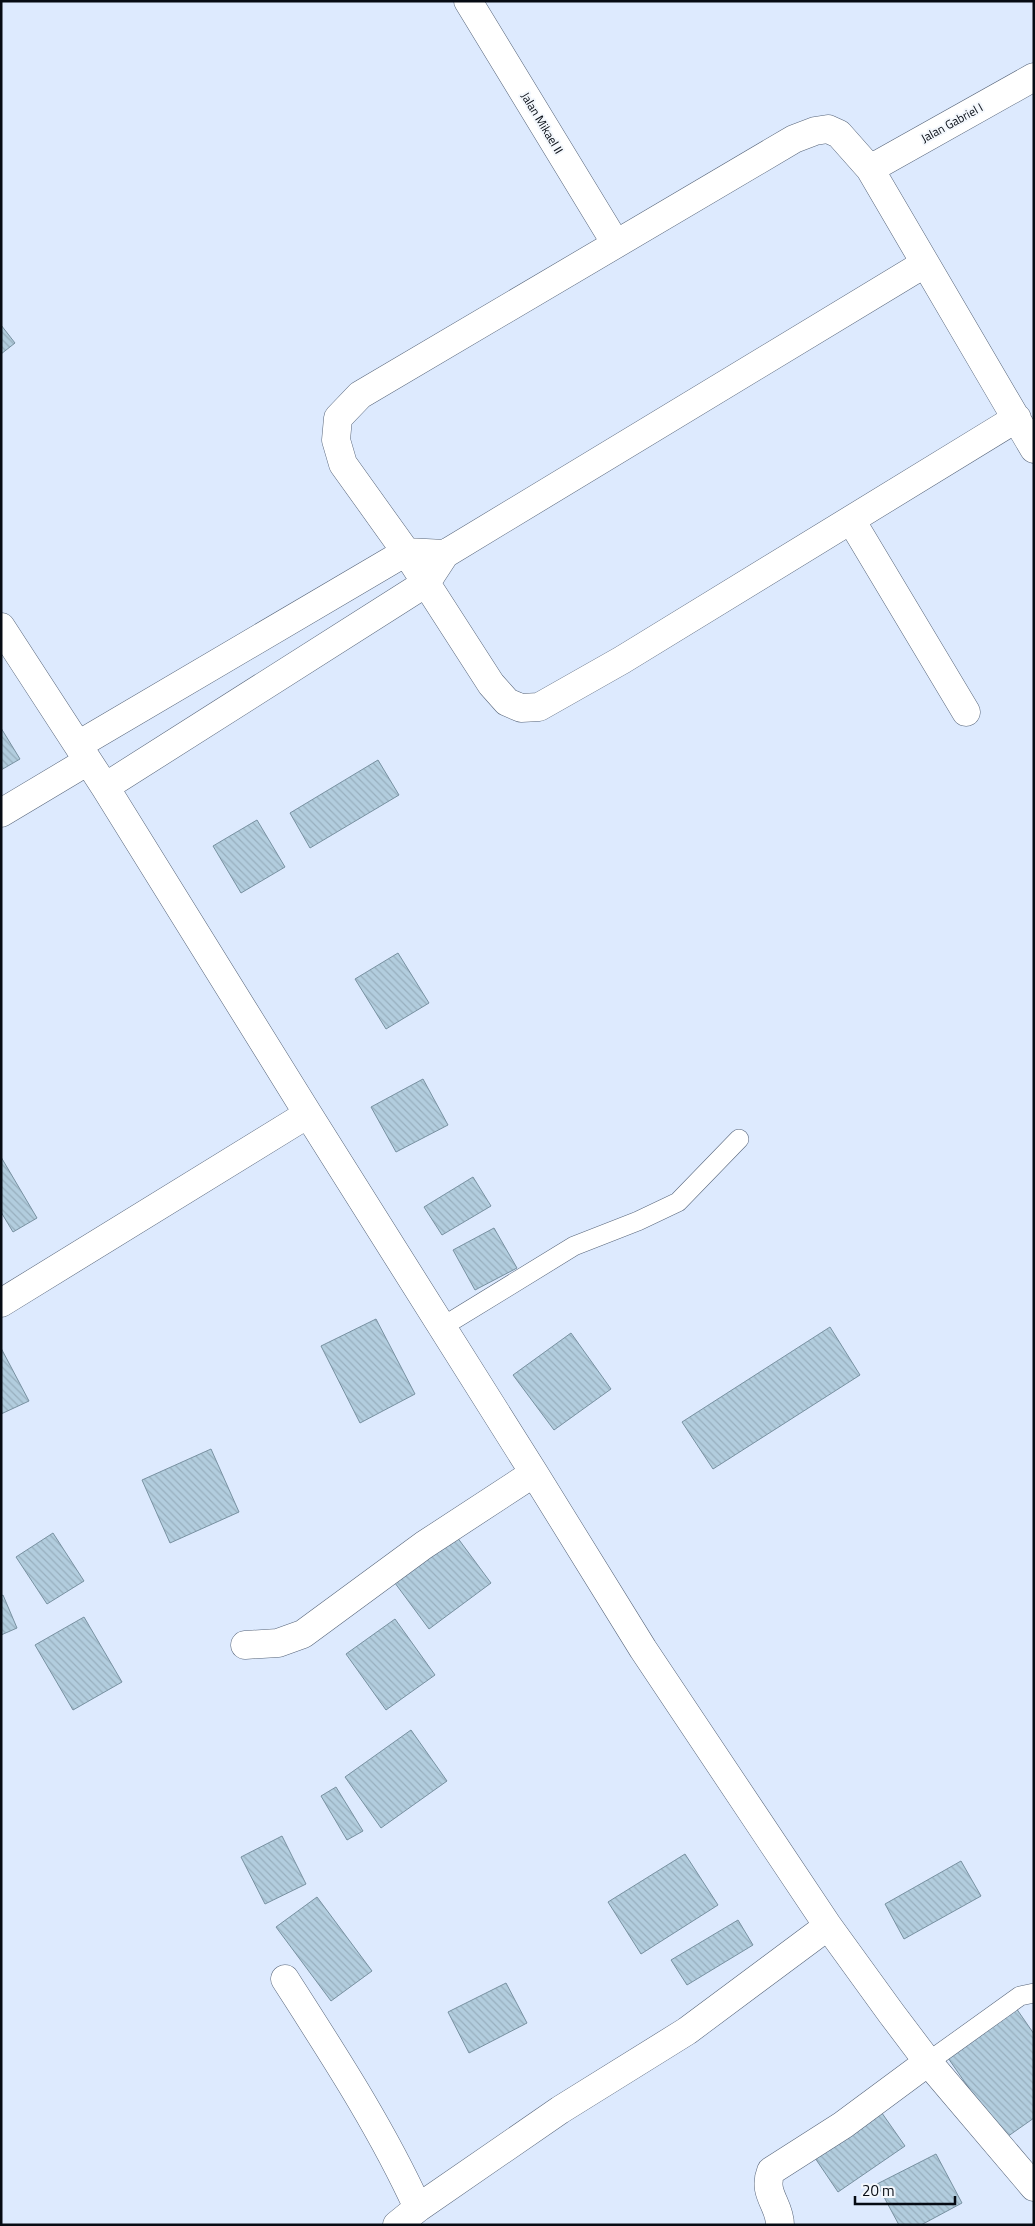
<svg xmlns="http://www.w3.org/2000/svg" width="1035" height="2226" viewBox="0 0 1035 2226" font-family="'Titillium Web',sans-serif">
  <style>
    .building { fill: url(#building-back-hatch); stroke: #7891a1 }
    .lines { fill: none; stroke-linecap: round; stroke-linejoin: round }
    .lane-casing { stroke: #57657a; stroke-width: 20 }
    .street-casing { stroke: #57657a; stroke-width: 29 }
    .lane { stroke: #fff; stroke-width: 19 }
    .street { stroke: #fff; stroke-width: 28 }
    .labels { text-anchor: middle; stroke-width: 4; stroke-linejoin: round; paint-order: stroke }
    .street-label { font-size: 12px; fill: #060b13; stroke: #f3f7fc }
  </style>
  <defs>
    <pattern id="building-back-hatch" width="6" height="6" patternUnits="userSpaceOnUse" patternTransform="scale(1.25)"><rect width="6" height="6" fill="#b2cdde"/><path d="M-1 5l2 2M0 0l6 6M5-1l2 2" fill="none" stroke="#98afbe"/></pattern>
  </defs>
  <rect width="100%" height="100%" fill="#ddeafe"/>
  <path class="building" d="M 1,325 L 15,343 L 1,354 Z
    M 1,728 L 20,759 L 1,770 Z
    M 378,760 L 399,795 L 310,848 L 290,813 Z
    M 257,820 L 285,867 L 241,893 L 213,846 Z
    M 398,953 L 429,1003 L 386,1029 L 355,979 Z
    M 423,1079 L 448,1125 L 396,1152 L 371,1107 Z
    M 1,1157 L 37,1218 L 13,1232 L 1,1212 Z
    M 473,1177 L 491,1206 L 442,1235 L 424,1207 Z
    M 494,1228 L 517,1268 L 475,1290 L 453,1250 Z
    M 376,1319 L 415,1394 L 360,1423 L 321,1346 Z
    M 830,1327 L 860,1375 L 713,1469 L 682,1422 Z
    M 571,1333 L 611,1389 L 554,1430 L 513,1375 Z
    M 1,1348 L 29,1401 L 1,1414 Z
    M 211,1449 L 239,1512 L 170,1543 L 142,1480 Z
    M 53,1533 L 84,1581 L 47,1604 L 16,1557 Z
    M 454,1533 L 491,1583 L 429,1629 L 392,1579 Z
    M 3,1595 L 17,1628 L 1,1635 L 1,1596 Z
    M 84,1617 L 122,1682 L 73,1710 L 35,1645 Z
    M 395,1619 L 435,1675 L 386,1710 L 346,1654 Z
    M 411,1730 L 447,1781 L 381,1828 L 345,1777 Z
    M 336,1787 L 363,1831 L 347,1840 L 321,1796 Z
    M 282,1836 L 306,1884 L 265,1904 L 241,1857 Z
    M 685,1854 L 718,1905 L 641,1954 L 608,1902 Z
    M 961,1861 L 981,1896 L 904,1939 L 885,1904 Z
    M 317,1897 L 372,1971 L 331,2001 L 276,1927 Z
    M 738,1920 L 753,1945 L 687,1985 L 671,1960 Z
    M 506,1983 L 527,2023 L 469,2053 L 448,2012 Z
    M 1016,2008 L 1034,2034 L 1034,2118 L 1004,2139 L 946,2055 Z
    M 877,2106 L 905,2146 L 838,2192 L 811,2152 Z
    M 936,2154 L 962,2203 L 921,2225 L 899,2225 L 877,2184 Z"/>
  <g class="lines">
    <defs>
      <path id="lane" d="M 442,1327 L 574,1246 L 638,1221 L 678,1202 L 739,1139
        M 928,2062 L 1020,1996 L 1034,1993"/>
      <path id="street" d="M 468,1 L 616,244
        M 870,169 L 1034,77
        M 1017,418 L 622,660 L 539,707 L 521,708 L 507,702 L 491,684 L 406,552 L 343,464 L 336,440 L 338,418 L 360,395 L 794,139 L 815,131 L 828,129 L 839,134 L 870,169 L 1034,449
        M 851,520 L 966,712
        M 445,554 L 924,264
        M 1,627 L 105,787 L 308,1114 L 534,1473 L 643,1649 L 828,1926 L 891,2013 L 928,2062 L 1034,2187
        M 78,745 L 406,552 L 445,554 L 426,583 L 105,787
        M 1,813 L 88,761
        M 1,1303 L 308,1114
        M 245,1645 L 278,1643 L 303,1634 L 424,1545 L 534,1473
        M 285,1979 C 333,2054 381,2127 418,2208 L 397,2225
        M 418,2208 L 560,2110 L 687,2031 L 828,1926
        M 780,2225 C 780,2204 762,2194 771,2171 L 843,2125 L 928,2062"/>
    </defs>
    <use href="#lane" class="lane-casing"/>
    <use href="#street" class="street-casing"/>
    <use href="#lane" class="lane"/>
    <use href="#street" class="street"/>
  </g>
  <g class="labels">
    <g class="street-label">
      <text transform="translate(542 123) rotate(59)" y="4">Jalan Mikael II</text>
      <text transform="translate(952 123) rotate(-29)" y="4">Jalan Gabriel I</text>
    </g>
  </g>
  <rect width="1035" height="2226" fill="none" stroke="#060b13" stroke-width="5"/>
  <path d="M855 2196v8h100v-8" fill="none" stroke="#060b13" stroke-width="2.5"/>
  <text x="862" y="2196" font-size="15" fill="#060b13" stroke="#f3f7fc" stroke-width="4" paint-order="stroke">20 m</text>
</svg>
